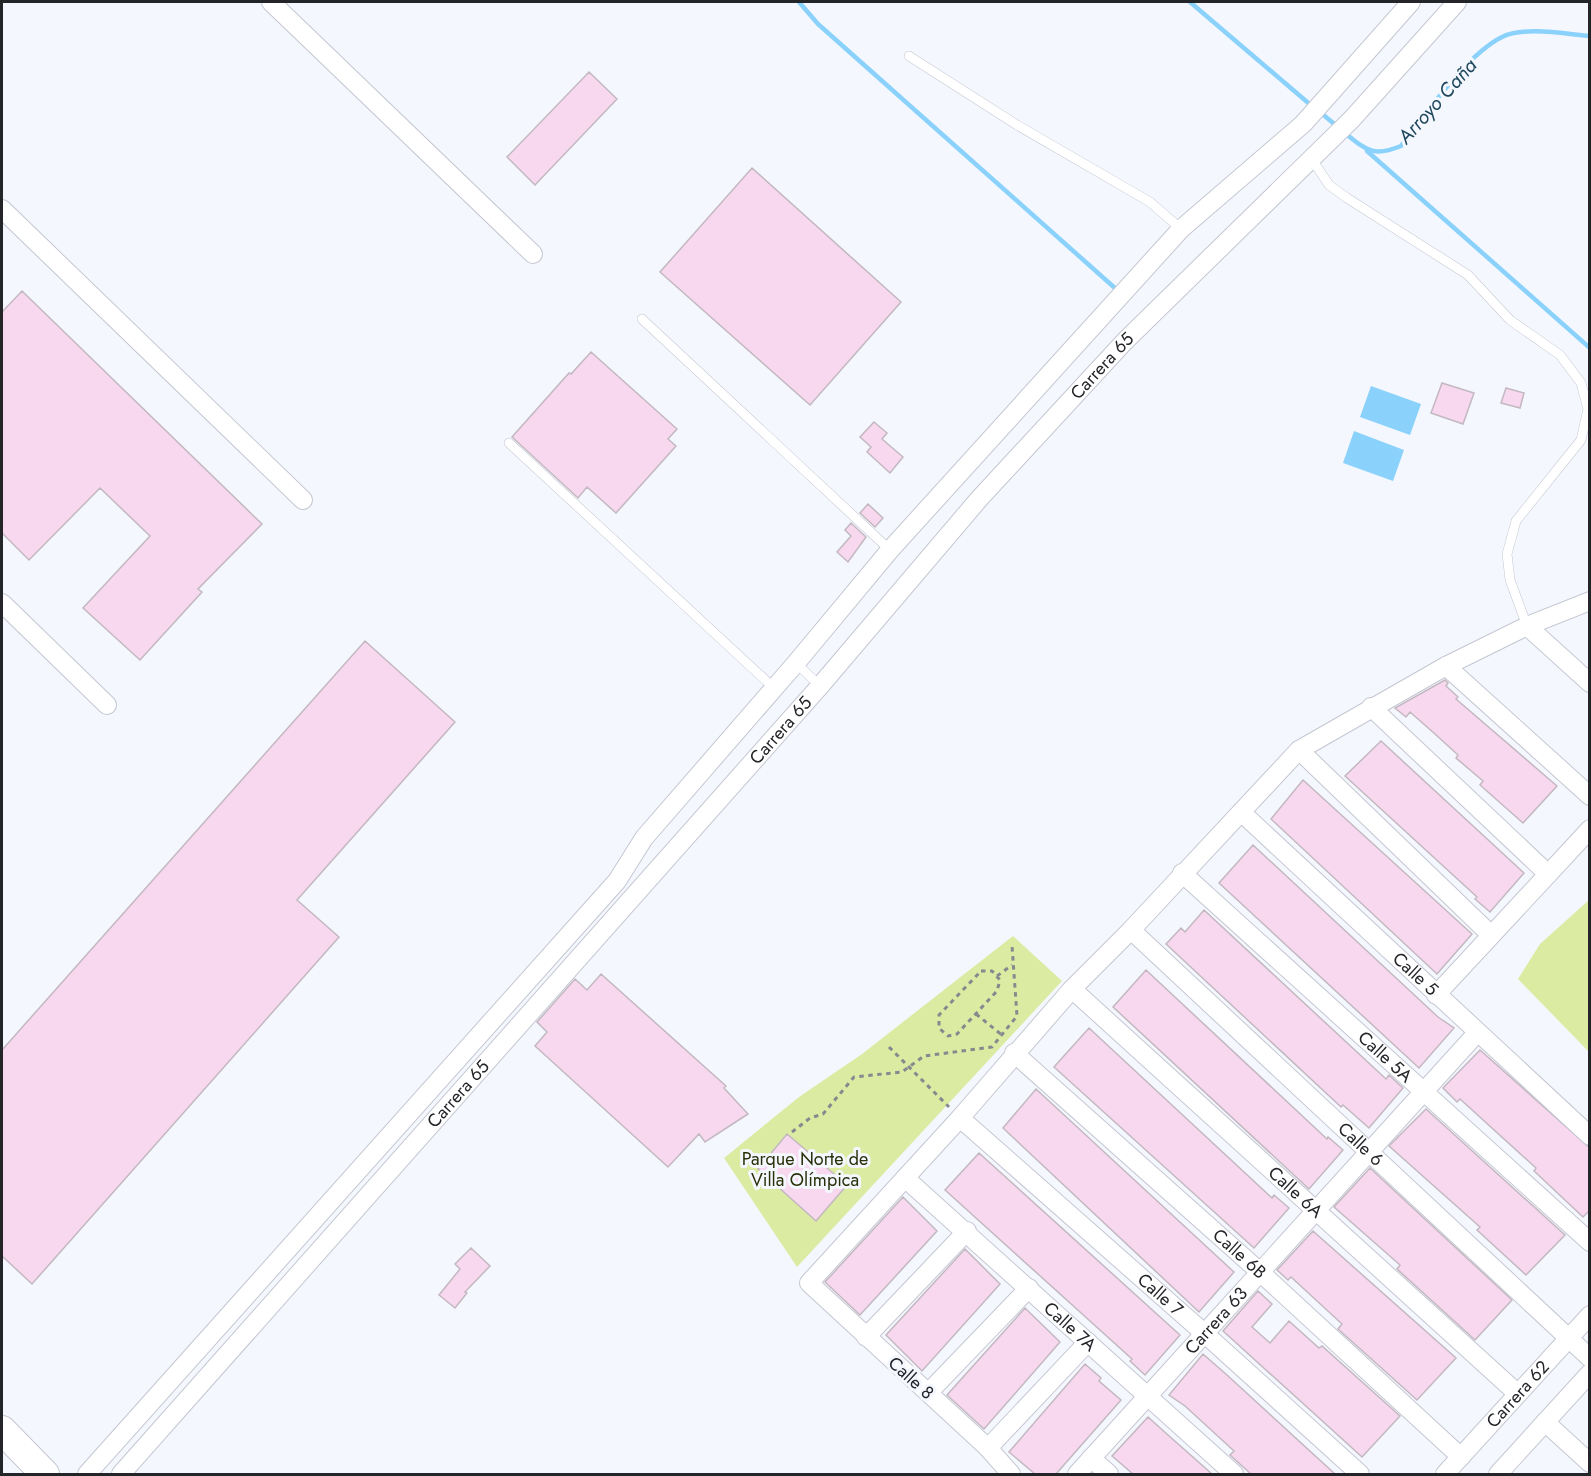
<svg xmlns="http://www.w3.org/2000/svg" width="1591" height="1476" viewBox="0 0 1591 1476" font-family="Jost,sans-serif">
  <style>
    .green { fill: #dbeba2 }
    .water { fill: #8ad2fb }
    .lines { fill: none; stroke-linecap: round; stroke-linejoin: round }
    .stream { stroke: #8ad2fb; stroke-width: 4.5 }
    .building { fill: #f7d8ef; stroke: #c3b8c0; stroke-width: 1.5 }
    .service-casing { stroke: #c4c7d2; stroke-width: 10 }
    .minor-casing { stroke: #c4c7d2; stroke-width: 20 }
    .trunk-casing { stroke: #c4c7d2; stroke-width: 30 }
    .path { stroke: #87898e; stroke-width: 3; stroke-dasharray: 4.5 4.5; stroke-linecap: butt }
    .service { stroke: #fff; stroke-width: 9 }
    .minor { stroke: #fff; stroke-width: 18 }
    .trunk { stroke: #fff; stroke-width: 28 }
    .labels { text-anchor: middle; stroke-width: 6; stroke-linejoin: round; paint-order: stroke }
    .street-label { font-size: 18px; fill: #242529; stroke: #f5f7fe }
    .park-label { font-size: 18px; fill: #292f09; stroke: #f5f7fe }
    .water-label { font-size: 20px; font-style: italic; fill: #1e475c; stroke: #f5f7fe }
  </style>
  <rect width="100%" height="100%" fill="#f5f7fe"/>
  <path class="green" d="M 1589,900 L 1589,1052 L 1518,979 L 1540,944 Z
    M 1013,936 L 1062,981 L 797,1267 L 724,1158 L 799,1097 L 862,1054 Z"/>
  <path class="water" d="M 1371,386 L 1421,404 L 1410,435 L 1360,417 Z
    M 1354,431 L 1404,450 L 1393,481 L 1343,463 Z"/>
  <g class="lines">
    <path class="stream" d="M 799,2 L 818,24 L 1116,289
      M 1190,2 L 1313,107
      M 1320,112 L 1339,128
      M 1345,133 C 1367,151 1374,157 1401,146 C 1426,114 1466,55 1502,37 C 1523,26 1566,34 1590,36
      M 1367,151 L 1590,348"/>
  </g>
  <path class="building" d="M 589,72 L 617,99 L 535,185 L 507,157 Z
    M 752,168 L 901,302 L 810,405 L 660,272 Z
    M 22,291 L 262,524 L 198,589 L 202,592 L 140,660 L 83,608 L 150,536 L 100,488 L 29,560 L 2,533 L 2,312 Z
    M 591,352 L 677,429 L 668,439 L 676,446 L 616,513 L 587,487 L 578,498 L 512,437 L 569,373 L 571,374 Z
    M 1442,383 L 1474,393 L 1463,424 L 1431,413 Z
    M 1506,388 L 1524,393 L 1520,408 L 1501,403 Z
    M 874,422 L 887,433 L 882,439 L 903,457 L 890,473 L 867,452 L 871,447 L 860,437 Z
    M 868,504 L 883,518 L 875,527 L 860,513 Z
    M 851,523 L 866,537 L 848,562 L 837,552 L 851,536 L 845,530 Z
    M 365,641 L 455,722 L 297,900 L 339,937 L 32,1284 L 2,1256 L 2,1050 Z
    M 1445,680 L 1448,683 L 1446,686 L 1458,697 L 1456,699 L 1557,786 L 1523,823 L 1480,785 L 1483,781 L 1456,758 L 1458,755 L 1435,734 L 1410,712 L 1406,717 L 1395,708 Z
    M 1381,741 L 1524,873 L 1490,912 L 1475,899 L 1477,897 L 1345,776 Z
    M 1303,780 L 1472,934 L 1437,974 L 1271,819 Z
    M 1253,845 L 1438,1017 L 1454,1028 L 1419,1068 L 1219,883 Z
    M 1204,910 L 1386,1079 L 1389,1075 L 1403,1088 L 1369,1128 L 1343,1105 L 1341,1107 L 1166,944 L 1181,928 L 1185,932 Z
    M 1146,970 L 1327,1139 L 1328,1137 L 1343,1150 L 1309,1189 L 1113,1007 Z
    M 601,974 L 726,1086 L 724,1088 L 748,1114 L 705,1142 L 699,1134 L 668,1167 L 535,1046 L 547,1032 L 537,1022 L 575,979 L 587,990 Z
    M 1089,1028 L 1272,1198 L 1274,1195 L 1289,1208 L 1254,1248 L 1054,1067 Z
    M 1480,1050 L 1590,1148 L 1590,1210 L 1583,1217 L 1534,1171 L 1536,1168 L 1460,1099 L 1457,1102 L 1443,1088 Z
    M 1036,1089 L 1234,1272 L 1199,1312 L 1003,1128 Z
    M 1426,1109 L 1565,1235 L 1526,1275 L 1477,1230 L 1480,1227 L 1389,1146 Z
    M 787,1134 L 847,1185 L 816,1221 L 758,1169 Z
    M 979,1153 L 1180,1335 L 1145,1375 L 1130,1361 L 1132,1359 L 945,1190 Z
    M 1370,1168 L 1512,1300 L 1475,1340 L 1397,1269 L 1400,1265 L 1334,1207 Z
    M 903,1197 L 937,1231 L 860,1315 L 825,1282 Z
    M 1313,1231 L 1456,1358 L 1417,1400 L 1338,1329 L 1342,1324 L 1291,1277 L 1288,1280 L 1277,1270 Z
    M 471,1248 L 490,1266 L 465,1292 L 467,1293 L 455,1308 L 439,1295 L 460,1269 L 455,1264 Z
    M 965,1249 L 1000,1284 L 922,1371 L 886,1335 Z
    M 1258,1291 L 1272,1304 L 1252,1327 L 1270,1343 L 1289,1321 L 1319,1348 L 1322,1346 L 1400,1416 L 1362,1457 L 1223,1331 Z
    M 1025,1308 L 1060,1342 L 984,1429 L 947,1395 Z
    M 1203,1354 L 1227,1375 L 1335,1474 L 1251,1474 L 1230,1455 L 1234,1451 L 1185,1406 L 1169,1395 Z
    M 1085,1364 L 1101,1378 L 1099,1381 L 1121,1400 L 1056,1474 L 1035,1474 L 1009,1452 Z
    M 1148,1417 L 1168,1435 L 1212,1474 L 1133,1474 L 1112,1456 Z"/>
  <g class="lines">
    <defs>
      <path id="service" d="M 909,56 L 1017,125 L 1150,202 L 1181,229
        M 1311,158 L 1329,185 L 1347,198 L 1468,275 L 1510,320 L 1560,355 L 1581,383 L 1588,409 L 1581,440 L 1516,521 L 1507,554 L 1510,580 L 1527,626
        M 642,319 L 890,550
        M 509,443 L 774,688
        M 796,663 L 820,686"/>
      <g id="minor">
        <path d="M 271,2 L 533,254"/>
        <path d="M 2,209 L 303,500"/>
        <path d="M 2,603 L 107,705"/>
        <path d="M 1527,626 L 1590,683"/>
        <path d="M 1446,666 L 1590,796"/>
        <path d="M 1371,707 L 1548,874"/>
        <path d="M 1299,750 L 1491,935"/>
        <path id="s1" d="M 1241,812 L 1590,1136"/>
        <path id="s2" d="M 1182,873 L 1590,1242"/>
        <path id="s3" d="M 1131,930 L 1590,1358"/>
        <path id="s4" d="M 1072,989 L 1518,1394"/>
        <path d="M 1436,995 L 1590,829"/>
        <path id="s5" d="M 1014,1053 L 1260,1272 L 1461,1457"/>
        <path id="s6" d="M 960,1118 L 1204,1333 L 1360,1474"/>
        <path id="s7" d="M 905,1178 L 1234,1474"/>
        <path d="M 866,1337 L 967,1231"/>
        <path d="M 929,1392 L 1029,1288"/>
        <path d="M 1545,1422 L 1590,1463"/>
        <path d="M 988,1448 L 1088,1342"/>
        <path d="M 1091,1458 L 1109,1474"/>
        <path d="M 87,1474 L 617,881 L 644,838 L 796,663 L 890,550 L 1181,229 L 1303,124 L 1411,2"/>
        <path id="s8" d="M 121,1474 L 820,686 L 979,499 L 1125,341 L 1352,119 L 1457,2"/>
        <path d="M 1011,1474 L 988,1448 L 809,1283 L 960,1118 L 1072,989 L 1131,930 L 1299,750 L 1446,666 L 1527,626 L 1590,601"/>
        <path id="s9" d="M 1077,1474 L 1477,1033"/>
        <path id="s10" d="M 1445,1474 L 1590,1315"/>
        <path d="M 1498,1474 L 1590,1373"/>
      </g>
      <path id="trunk" d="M 2,1430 L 45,1474"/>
    </defs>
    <use href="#service" class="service-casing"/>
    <use href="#minor" class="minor-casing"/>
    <use href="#trunk" class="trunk-casing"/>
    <path class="path" d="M 981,971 L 992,971 L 1000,980 L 997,991 L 957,1034 L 948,1036 L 939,1028 L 939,1015 Z
      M 997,976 L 1012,965
      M 976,1014 L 1002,1035
      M 889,1047 L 949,1107
      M 792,1132 L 810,1118 L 823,1114 L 854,1077 L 902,1072 L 924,1056 L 992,1047 L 1017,1016 L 1012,946"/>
    <use href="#service" class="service"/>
    <use href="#minor" class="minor"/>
    <use href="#trunk" class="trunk"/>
  </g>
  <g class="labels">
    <g class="street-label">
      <text dy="6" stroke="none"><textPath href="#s8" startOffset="1480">Carrera 65</textPath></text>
      <text dy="6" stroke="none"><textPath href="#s8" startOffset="994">Carrera 65</textPath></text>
      <text dy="6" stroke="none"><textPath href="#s1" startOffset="238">Calle 5</textPath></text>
      <text dy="6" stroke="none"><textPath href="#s2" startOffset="274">Calle 5A</textPath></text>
      <text dy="6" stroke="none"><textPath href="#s8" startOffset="508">Carrera 65</textPath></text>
      <text dy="6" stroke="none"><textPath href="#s3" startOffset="314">Calle 6</textPath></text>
      <text dy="6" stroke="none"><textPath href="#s4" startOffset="302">Calle 6A</textPath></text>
      <text dy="6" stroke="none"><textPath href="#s5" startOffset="302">Calle 6B</textPath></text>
      <text dy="6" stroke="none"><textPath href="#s6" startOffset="267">Calle 7</textPath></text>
      <text dy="6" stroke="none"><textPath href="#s9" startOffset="207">Carrera 63</textPath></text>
      <text dy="6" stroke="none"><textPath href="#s7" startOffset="222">Calle 7A</textPath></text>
      <text transform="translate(911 1378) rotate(42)" y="6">Calle 8</text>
      <text dy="6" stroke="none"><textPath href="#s10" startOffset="108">Carrera 62</textPath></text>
    </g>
    <g class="park-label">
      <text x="805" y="1165">Parque Norte de<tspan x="805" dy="21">Villa Olímpica</tspan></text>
    </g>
    <g class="water-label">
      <text transform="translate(1437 101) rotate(-48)" y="7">Arroyo Caña</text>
    </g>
  </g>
  <rect width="1591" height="1476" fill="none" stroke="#242529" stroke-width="6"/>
</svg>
